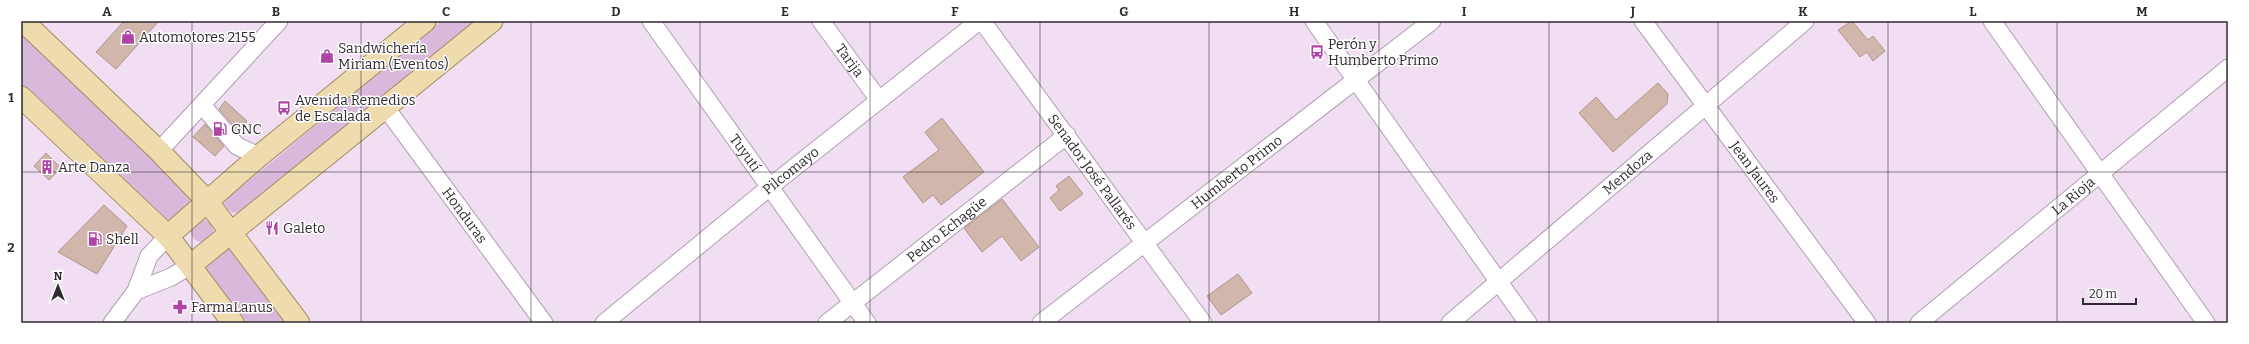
<svg xmlns="http://www.w3.org/2000/svg" width="2249" height="344" viewBox="0 0 2249 344" font-family="Bitter,serif">
  <style>
    .green { fill: #d8b9dc }
    .building { fill: #d1b6ab; stroke: #b0968b }
    .lines { fill: none; stroke-linecap: round; stroke-linejoin: round }
    .minor-casing { stroke: #b19fb3; stroke-width: 19 }
    .major-casing { stroke: #a48d60; stroke-width: 23 }
    .minor { stroke: #fff; stroke-width: 17 }
    .major { stroke: #eedbae; stroke-width: 21 }
    .grid { fill: none; stroke: #312a32; stroke-width: 1; stroke-opacity: 0.55 }
    .labels { text-anchor: middle; stroke-width: 3; stroke-linejoin: round; paint-order: stroke }
    .poi-label { font-size: 14px; fill: #312a32; stroke: #fff; text-anchor: start }
    .street-label { font-size: 14px; fill: #312a32; stroke: #fff }
    .neatline { fill: none; stroke: #312a32; stroke-width: 1.5 }
    .grid-label { font-size: 13px; text-anchor: middle; font-weight: bold; fill: #312a32 }
  </style>
  <rect width="100%" height="100%" fill="#f1def3"/>
  <path class="green" d="M 21,21 L 207,201 L 168,236 L 21,97 Z
    M 441,21 L 476,21 L 242,212 L 232,213 L 224,204 L 228,198 Z
    M191 231a11 11 0 1 1 22 0a11 11 0 1 1-22 0Z
    M 232,232 L 299,323 L 233,323 L 191,265 Z"/>
  <path class="building" d="M 124,21 L 159,21 L 116,69 L 96,52 Z
    M 1852,21 L 1868,40 L 1873,36 L 1885,51 L 1873,61 L 1867,52 L 1860,57 L 1838,30 Z
    M 1658,83 L 1668,94 L 1667,104 L 1613,152 L 1579,113 L 1596,97 L 1616,120 Z
    M 225,101 L 247,121 L 238,131 L 219,109 Z
    M 942,118 L 984,172 L 941,205 L 933,195 L 923,203 L 903,177 L 939,150 L 925,132 Z
    M 205,124 L 224,146 L 215,156 L 193,137 Z
    M 46,153 L 61,168 L 49,180 L 34,166 Z
    M 1069,176 L 1083,194 L 1060,211 L 1050,198 L 1059,190 L 1056,186 Z
    M 1002,199 L 1039,247 L 1021,261 L 1002,236 L 982,252 L 964,228 Z
    M 104,205 L 127,226 L 97,274 L 58,252 Z
    M 1238,274 L 1252,293 L 1221,315 L 1207,296 Z"/>
  <g class="lines">
    <defs>
      <g id="minor">
        <path id="s1" d="M 651,21 L 867,323"/>
        <path id="s2" d="M 821,21 L 879,100"/>
        <path id="s3" d="M 982,21 L 1203,323"/>
        <path d="M 1314,21 L 1528,323"/>
        <path id="s4" d="M 1643,21 L 1867,323"/>
        <path d="M 1992,21 L 2206,323"/>
        <path d="M 202,105 L 237,146 L 259,156"/>
        <path id="s5" d="M 386,108 L 544,323"/>
        <path d="M 159,151 L 279,21"/>
        <path d="M 136,291 L 171,277 L 191,265"/>
        <path d="M 112,323 L 136,291 L 149,256 L 168,236"/>
        <path id="s6" d="M 604,323 L 771,186 L 979,21"/>
        <path id="s7" d="M 827,323 L 1067,135"/>
        <path id="s8" d="M 1041,323 L 1432,21"/>
        <path id="s9" d="M 1450,323 L 1805,21"/>
        <path id="s10" d="M 1919,323 L 2228,68"/>
      </g>
      <path id="major" d="M 23,21 L 159,151 L 207,201 L 299,323
        M 21,97 L 168,236 L 233,323
        M 168,236 L 259,156 L 425,21
        M 191,265 L 492,21"/>
    </defs>
    <use href="#minor" class="minor-casing"/>
    <use href="#major" class="major-casing"/>
    <use href="#minor" class="minor"/>
    <use href="#major" class="major"/>
  </g>
  <path class="grid" d="M 192,21 L 192,323M 361,21 L 361,323M 531,21 L 531,323M 700,21 L 700,323M 870,21 L 870,323M 1040,21 L 1040,323M 1209,21 L 1209,323M 1379,21 L 1379,323M 1549,21 L 1549,323M 1718,21 L 1718,323M 1888,21 L 1888,323M 2057,21 L 2057,323M 21,172 L 2228,172"/>
  <defs>
    <symbol id="shop-bare" viewBox="-9 -9 18 18"><path d="M-5-2.5h2.3a2.7 3.5 0 0 1 5.4 0H5L5.5 6h-11ZM-1.5-2.5h3a1.5 2.3 0 0 0-3 0Z" fill="#ae44a5" stroke="#fff" stroke-width="2.5" paint-order="stroke"/></symbol>
    <symbol id="bus-bare" viewBox="-9 -9 18 18"><path d="M-5-6H5V4H4V6H2V4H-2V6H-4V4H-5ZM-3.5-4V0h7V-4ZM-3.5 1.2v1.5H-2V1.2ZM2 1.2v1.5H3.5V1.2Z" fill="#ae44a5" stroke="#fff" stroke-width="2.5" paint-order="stroke"/></symbol>
    <symbol id="fuel-bare" viewBox="-9 -9 18 18"><path d="M-5.5-6h7V0h2V4h1.3V-2.5L3-4.5l.8-.8L6-3V5H2.5V1h-1V6h-7ZM-4.2-4.7v3.2H.2V-4.7Z" fill="#ae44a5" stroke="#fff" stroke-width="2.5" paint-order="stroke"/></symbol>
    <symbol id="building-bare" viewBox="-9 -9 18 18"><path d="M-4-6H4V6H1V3H-1V6H-4ZM-2.5-4.3h1.7v1.8h-1.7ZM.8-4.3h1.7v1.8H.8ZM-2.5-1h1.7V.8h-1.7ZM.8-1h1.7V.8H.8Z" fill="#ae44a5" stroke="#fff" stroke-width="2.5" paint-order="stroke"/></symbol>
    <symbol id="restaurant-bare" viewBox="-9 -9 18 18"><path d="M-5-6h1v4h1v-4h1v4h1v-4h1v5L-1.5 .5V6h-2V.5L-5-1ZM5-6V6H3V1.5H1.5Q1.5-4 5-6Z" fill="#ae44a5" stroke="#fff" stroke-width="2.5" paint-order="stroke"/></symbol>
    <symbol id="pharmacy-bare" viewBox="-9 -9 18 18"><path d="M-2-6h4v4h4v4h-4v4h-4v-4h-4v-4h4Z" fill="#ae44a5" stroke="#fff" stroke-width="2.5" paint-order="stroke"/></symbol>
  </defs>
  <g fill-rule="evenodd">
    <use href="#shop-bare" x="118" y="27" width="20" height="20"/>
    <use href="#bus-bare" x="1307" y="42" width="20" height="20"/>
    <use href="#shop-bare" x="317" y="46" width="20" height="20"/>
    <use href="#bus-bare" x="274" y="98" width="20" height="20"/>
    <use href="#fuel-bare" x="210" y="119" width="20" height="20"/>
    <use href="#building-bare" x="37" y="157" width="20" height="20"/>
    <use href="#restaurant-bare" x="262" y="218" width="20" height="20"/>
    <use href="#fuel-bare" x="85" y="229" width="20" height="20"/>
    <use href="#pharmacy-bare" x="170" y="297" width="20" height="20"/>
  </g>
  <g class="labels">
    <g class="poi-label">
      <text x="139" y="42">Automotores 2155</text>
      <text x="1328" y="49">Perón y<tspan x="1328" dy="16">Humberto Primo</tspan></text>
      <text x="338" y="53">Sandwichería<tspan x="338" dy="16">Miriam (Eventos)</tspan></text>
      <text x="295" y="105">Avenida Remedios<tspan x="295" dy="16">de Escalada</tspan></text>
      <text x="231" y="134">GNC</text>
      <text x="58" y="172">Arte Danza</text>
      <text x="283" y="233">Galeto</text>
      <text x="106" y="244">Shell</text>
      <text x="191" y="312">FarmaLanus</text>
    </g>
    <g class="street-label">
      <text dy="5" stroke="none"><textPath href="#s2" startOffset="49">Tarija</textPath></text>
      <text dy="5" stroke="none"><textPath href="#s1" startOffset="162">Tuyutí</textPath></text>
      <text dy="5" stroke="none"><textPath href="#s6" startOffset="241">Pilcomayo</textPath></text>
      <text dy="5" stroke="none"><textPath href="#s8" startOffset="247">Humberto Primo</textPath></text>
      <text dy="5" stroke="none"><textPath href="#s3" startOffset="187">Senador José Pallarés</textPath></text>
      <text dy="5" stroke="none"><textPath href="#s9" startOffset="233">Mendoza</textPath></text>
      <text dy="5" stroke="none"><textPath href="#s4" startOffset="188">Jean Jaures</textPath></text>
      <text dy="5" stroke="none"><textPath href="#s10" startOffset="200">La Rioja</textPath></text>
      <text dy="5" stroke="none"><textPath href="#s5" startOffset="133">Honduras</textPath></text>
      <text dy="5" stroke="none"><textPath href="#s7" startOffset="152">Pedro Echagüe</textPath></text>
    </g>
  </g>
  <rect width="2249" height="344" fill="none" stroke="#ffffff" stroke-width="44"/>
  <g transform="translate(58 286)" stroke="#ffffff" stroke-width="3" paint-order="stroke">
  <path d="M0-3L7 15L0 10L-7 15Z" fill="#312a32"/>
  <text y="-6" font-size="11" font-weight="bold" text-anchor="middle" fill="#312a32">N</text>
  </g>
  <path d="M2083 298v6h53v-6" fill="none" stroke="#312a32" stroke-width="2"/>
  <text x="2089" y="298" font-size="12" fill="#312a32" stroke="#ffffff" stroke-width="3" paint-order="stroke">20 m</text>
  <rect x="22" y="22" width="2205" height="300" class="neatline"/>
  <g class="grid-label">
    <text x="107" y="16">A</text>
    <text x="276" y="16">B</text>
    <text x="446" y="16">C</text>
    <text x="616" y="16">D</text>
    <text x="785" y="16">E</text>
    <text x="955" y="16">F</text>
    <text x="1124" y="16">G</text>
    <text x="1294" y="16">H</text>
    <text x="1464" y="16">I</text>
    <text x="1633" y="16">J</text>
    <text x="1803" y="16">K</text>
    <text x="1973" y="16">L</text>
    <text x="2142" y="16">M</text>
    <text x="11" y="102">1</text>
    <text x="11" y="252">2</text>
  </g>
</svg>
